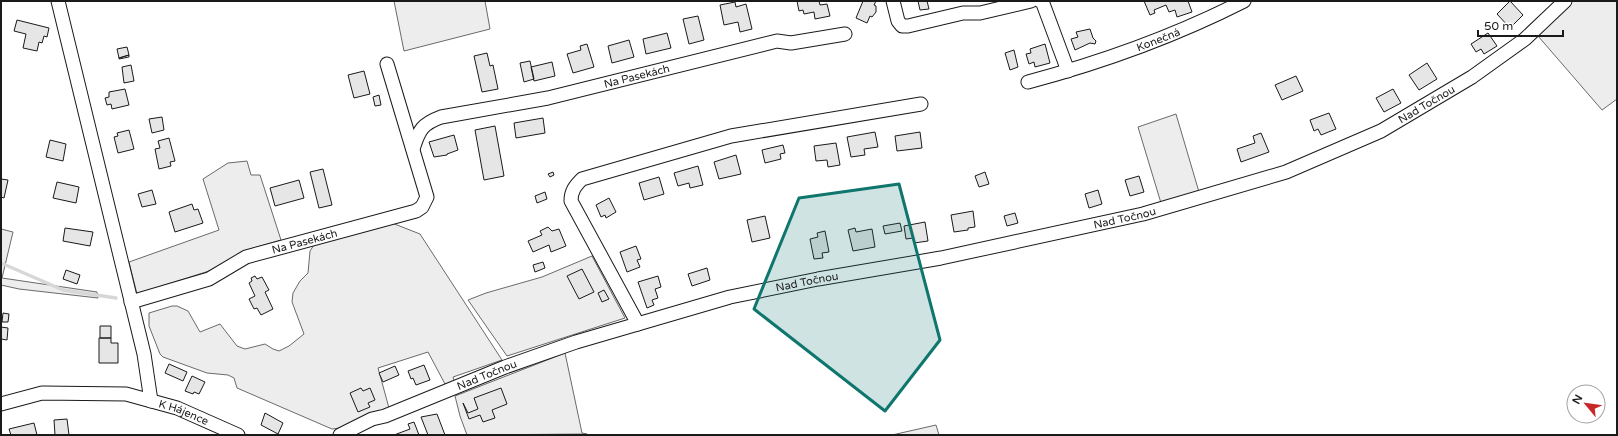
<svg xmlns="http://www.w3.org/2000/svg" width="1618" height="436" viewBox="0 0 1618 436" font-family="'Varela Round',sans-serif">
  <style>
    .built { fill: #ededed; stroke: #6a6a6a }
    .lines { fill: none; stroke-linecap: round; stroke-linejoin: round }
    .stream { stroke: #d7d7d7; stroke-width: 3.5 }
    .building { fill: #e6e6e6; stroke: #1a1a1a }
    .minor-casing { stroke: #1a1a1a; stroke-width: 15 }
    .minor { stroke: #fff; stroke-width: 13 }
    .marked { fill: #0f766e; fill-opacity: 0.2; stroke: #0f766e; stroke-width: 3; stroke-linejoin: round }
    .labels { text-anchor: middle; stroke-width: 3; stroke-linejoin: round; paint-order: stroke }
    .street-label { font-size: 11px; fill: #1a1a1a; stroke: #fff }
  </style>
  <rect width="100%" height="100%" fill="#fff"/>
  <path class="built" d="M 394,1 L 485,1 L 490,29 L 404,51 Z
    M 1573,1 L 1617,1 L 1617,99 L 1602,110 L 1538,36 Z
    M 1176,114 L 1199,192 L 1161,203 L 1138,127 Z
    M 247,161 L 251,175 L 260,175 L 281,240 L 247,250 L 209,271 L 137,294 L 129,262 L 219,230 L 203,179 L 228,163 Z
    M 392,223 L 420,234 L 502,360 L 453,377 L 455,383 L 445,384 L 428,352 L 378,368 L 389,408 L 340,428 L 332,429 L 237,388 L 234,378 L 228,375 L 207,373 L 163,357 L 160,354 L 149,326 L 149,313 L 172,306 L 177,306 L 188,311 L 200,332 L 220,324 L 237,346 L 245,349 L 265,344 L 273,349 L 279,351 L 289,346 L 304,334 L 292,302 L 293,293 L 300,281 L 308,273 L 310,251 L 314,245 Z
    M 1,229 L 13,232 L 2,278 L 97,292 L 98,298 L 19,289 L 1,285 Z
    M 592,256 L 625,318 L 507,356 L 468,300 L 486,293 L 542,277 Z
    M 565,353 L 582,433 L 587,434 L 467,435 L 460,416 L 455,396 Z
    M 936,425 L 939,435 L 892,435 Z"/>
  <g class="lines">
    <path class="stream" d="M 1,263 L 63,290 L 116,298"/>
  </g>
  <path class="building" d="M 797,1 L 819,1 L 820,5 L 827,4 L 830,16 L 815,19 L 814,12 L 804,14 L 803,10 L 799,11 Z
    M 863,1 L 876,1 L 874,5 L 876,6 L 876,12 L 872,17 L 870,16 L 867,23 L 856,18 Z
    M 918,1 L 927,1 L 929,9 L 920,10 Z
    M 1144,1 L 1188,1 L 1192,12 L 1177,17 L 1175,10 L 1169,12 L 1166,5 L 1154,10 L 1155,13 L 1150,15 Z
    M 1510,1 L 1523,15 L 1510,28 L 1497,14 Z
    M 735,2 L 736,7 L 746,4 L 752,29 L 740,32 L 738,22 L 724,25 L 720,5 Z
    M 698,16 L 704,40 L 689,44 L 683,19 Z
    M 17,20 L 49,28 L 47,37 L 44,36 L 42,43 L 39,42 L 37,51 L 23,48 L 26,34 L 14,31 Z
    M 1090,29 L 1093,38 L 1096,41 L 1095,44 L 1090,43 L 1075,50 L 1071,39 L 1078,37 L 1076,32 Z
    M 667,33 L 671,48 L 646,54 L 643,39 Z
    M 1488,33 L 1497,46 L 1484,54 L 1481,49 L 1476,52 L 1471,44 Z
    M 629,40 L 634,57 L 612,63 L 608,46 Z
    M 587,44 L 594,67 L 573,73 L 567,54 L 581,50 L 580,46 Z
    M 1045,44 L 1050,63 L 1035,67 L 1034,62 L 1029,64 L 1026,54 L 1031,53 L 1030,49 Z
    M 127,47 L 129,55 L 119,58 L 117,49 Z
    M 1014,50 L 1018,67 L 1010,70 L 1005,53 Z
    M 487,53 L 490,66 L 493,65 L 498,89 L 482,92 L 474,56 Z
    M 129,55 L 129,57 L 119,59 L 119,58 Z
    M 530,61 L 534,79 L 524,82 L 520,63 Z
    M 552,62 L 555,76 L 534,81 L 531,67 Z
    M 1427,63 L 1437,79 L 1419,90 L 1409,75 Z
    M 131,65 L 134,81 L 124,83 L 122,67 Z
    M 364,71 L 370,94 L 354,98 L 348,75 Z
    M 1296,76 L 1303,91 L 1282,100 L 1275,85 Z
    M 125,89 L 129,105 L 112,109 L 111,104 L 107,105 L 105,98 L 109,97 L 109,92 Z
    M 1393,89 L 1401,103 L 1384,112 L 1376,98 Z
    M 379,95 L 381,105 L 375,106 L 373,97 Z
    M 1329,113 L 1336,129 L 1321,135 L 1318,129 L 1314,131 L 1310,120 Z
    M 162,117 L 164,130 L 152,133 L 149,119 Z
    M 543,118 L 545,133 L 516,138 L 514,123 Z
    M 495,126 L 504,176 L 484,180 L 475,130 Z
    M 129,130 L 134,149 L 118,153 L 114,137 L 118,136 L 117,133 Z
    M 875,132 L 878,147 L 864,149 L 865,155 L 851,157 L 847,137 Z
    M 920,132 L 922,148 L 897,151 L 895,136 Z
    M 1261,133 L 1269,152 L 1241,162 L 1237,149 L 1255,143 L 1253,136 Z
    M 454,135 L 458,150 L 447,154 L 447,155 L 434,157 L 429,142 Z
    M 169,138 L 175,161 L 170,162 L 171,166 L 159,169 L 155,149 L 160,148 L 158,141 Z
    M 50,140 L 66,144 L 63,161 L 46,157 Z
    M 836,143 L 840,165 L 828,167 L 827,160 L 816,161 L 814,146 Z
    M 783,145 L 785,153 L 780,154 L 781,159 L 765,163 L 762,150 Z
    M 736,155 L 741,174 L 719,179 L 714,162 Z
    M 698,166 L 703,185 L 690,188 L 689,183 L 678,186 L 674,173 Z
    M 323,169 L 332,205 L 319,208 L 310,172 Z
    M 553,172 L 554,175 L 550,177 L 548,174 Z
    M 985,172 L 989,184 L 979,187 L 975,176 Z
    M 1139,176 L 1144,192 L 1130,196 L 1125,180 Z
    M 659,177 L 664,194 L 644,200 L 639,183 Z
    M 1,179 L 8,180 L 4,198 L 1,197 Z
    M 299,180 L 304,198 L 275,206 L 270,188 Z
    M 57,182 L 79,187 L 76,203 L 53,198 Z
    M 152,190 L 156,204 L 142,207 L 138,194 Z
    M 1098,190 L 1102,204 L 1089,208 L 1085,194 Z
    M 545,192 L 547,199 L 537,203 L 535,196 Z
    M 609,198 L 616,212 L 606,218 L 605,215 L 601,217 L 596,205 Z
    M 192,204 L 194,210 L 198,209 L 203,223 L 175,232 L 169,212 Z
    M 973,211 L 975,227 L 968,228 L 968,230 L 954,232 L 951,215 Z
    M 1015,213 L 1018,223 L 1007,226 L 1004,216 Z
    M 765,216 L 770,238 L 752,242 L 747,220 Z
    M 925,222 L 928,241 L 914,243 L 913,238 L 906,239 L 904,226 Z
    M 900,223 L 902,231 L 885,234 L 883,226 Z
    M 548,227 L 552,231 L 559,229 L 566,246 L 551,252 L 549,245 L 533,252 L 528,241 L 542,235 L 540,231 Z
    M 65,228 L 93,232 L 90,246 L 63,241 Z
    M 855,228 L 856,232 L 872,229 L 875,247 L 853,251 L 848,230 Z
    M 825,231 L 829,252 L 822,253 L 823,258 L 814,259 L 810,239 L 818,237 L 817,233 Z
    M 636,246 L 641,259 L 637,260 L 640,267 L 627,272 L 620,252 Z
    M 543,262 L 545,268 L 535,272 L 533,265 Z
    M 707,268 L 710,280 L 692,286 L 688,274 Z
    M 582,269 L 594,292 L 579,299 L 567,276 Z
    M 66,270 L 80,275 L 77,284 L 63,279 Z
    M 255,276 L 257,279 L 262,277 L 269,290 L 265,292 L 273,309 L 261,315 L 257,308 L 254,309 L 249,299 L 255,296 L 249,283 L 252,281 L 251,278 Z
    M 658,276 L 661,287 L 655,289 L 658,298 L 652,300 L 654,305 L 647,308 L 638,282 Z
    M 604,290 L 609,299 L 602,302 L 598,293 Z
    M 3,313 L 9,314 L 8,322 L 2,322 Z
    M 100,326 L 111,326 L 111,338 L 100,338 Z
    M 1,327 L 8,328 L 7,340 L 1,339 Z
    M 99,338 L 111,338 L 111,343 L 118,343 L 118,363 L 99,363 Z
    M 169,364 L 187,372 L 183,381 L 165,373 Z
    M 424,365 L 430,380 L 416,385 L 413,378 L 411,379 L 408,371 Z
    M 395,366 L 399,375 L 383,382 L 379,373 Z
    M 192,376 L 205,382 L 199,394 L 194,392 L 193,394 L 185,391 Z
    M 361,388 L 363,391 L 370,388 L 375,400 L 368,403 L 370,407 L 358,412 L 350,393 Z
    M 501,388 L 507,404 L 492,410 L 495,418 L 483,422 L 480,415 L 469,419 L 463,403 L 468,413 L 478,409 L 474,398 Z
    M 265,413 L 283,423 L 278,434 L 261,425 Z
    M 437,414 L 445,435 L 428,435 L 421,417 Z
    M 67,419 L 69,435 L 55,435 L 54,420 Z
    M 414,422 L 419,435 L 394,435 L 410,429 L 408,424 Z
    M 34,423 L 37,435 L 11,435 L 9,429 Z"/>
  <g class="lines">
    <defs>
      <g id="minor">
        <path d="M 58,1 L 144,354 L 151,401"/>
        <path d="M 893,1 L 898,21 L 902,26 L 908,26 L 963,13 L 980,13 L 1031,1"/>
        <path d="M 1040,1 L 1042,1 L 1068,71"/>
        <path id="s1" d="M 1028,82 C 1103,62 1175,36 1244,1"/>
        <path id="s2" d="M 413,149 C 419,130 422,124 441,117 L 548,98 L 777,41 L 791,43 L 845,34"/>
        <path id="s3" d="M 131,302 L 209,279 L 246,257 L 416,211 L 422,207 L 427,197 L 387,64"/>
        <path d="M 638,324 L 571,201 C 571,191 575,186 582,179 L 731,136 L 921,104"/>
        <path id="s4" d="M 1,404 L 42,393 L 126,394 L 177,408 L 238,435"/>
        <path id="s5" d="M 340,435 L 372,419 L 385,416 L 505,367 L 576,342 L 730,297 L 818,279 L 941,258 L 1143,214 L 1286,172 L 1381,131 L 1472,77 L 1525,39 L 1565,1"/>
      </g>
    </defs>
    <use href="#minor" class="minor-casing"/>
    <use href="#minor" class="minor"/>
  </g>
  <path class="marked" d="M 899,184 L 940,340 L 885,411 L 754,309 L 799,198 Z"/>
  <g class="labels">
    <g class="street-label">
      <text dy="4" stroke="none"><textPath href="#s1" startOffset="137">Konečná</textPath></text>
      <text dy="4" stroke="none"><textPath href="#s2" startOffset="245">Na Pasekách</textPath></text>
      <text dy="4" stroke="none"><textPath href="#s5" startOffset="1141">Nad Točnou</textPath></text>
      <text dy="4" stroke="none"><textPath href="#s5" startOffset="817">Nad Točnou</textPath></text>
      <text dy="4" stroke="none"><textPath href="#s3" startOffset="185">Na Pasekách</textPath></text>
      <text dy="4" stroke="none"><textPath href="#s5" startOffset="493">Nad Točnou</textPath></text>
      <text dy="4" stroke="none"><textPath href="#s5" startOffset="159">Nad Točnou</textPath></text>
      <text dy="4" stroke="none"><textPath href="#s4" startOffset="187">K Hájence</textPath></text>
    </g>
  </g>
  <rect width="1618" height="436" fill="none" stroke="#1a1a1a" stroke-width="4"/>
  <g transform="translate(1586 404) rotate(299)"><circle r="19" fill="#ffffff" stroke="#a3a3a3"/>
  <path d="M0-3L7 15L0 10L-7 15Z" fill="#c62828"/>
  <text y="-6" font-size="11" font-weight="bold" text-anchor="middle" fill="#1a1a1a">N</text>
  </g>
  <path d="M1478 30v6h85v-6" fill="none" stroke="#1a1a1a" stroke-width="2"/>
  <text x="1484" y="30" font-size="12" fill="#1a1a1a" stroke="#ffffff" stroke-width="3" paint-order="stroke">50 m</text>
</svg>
